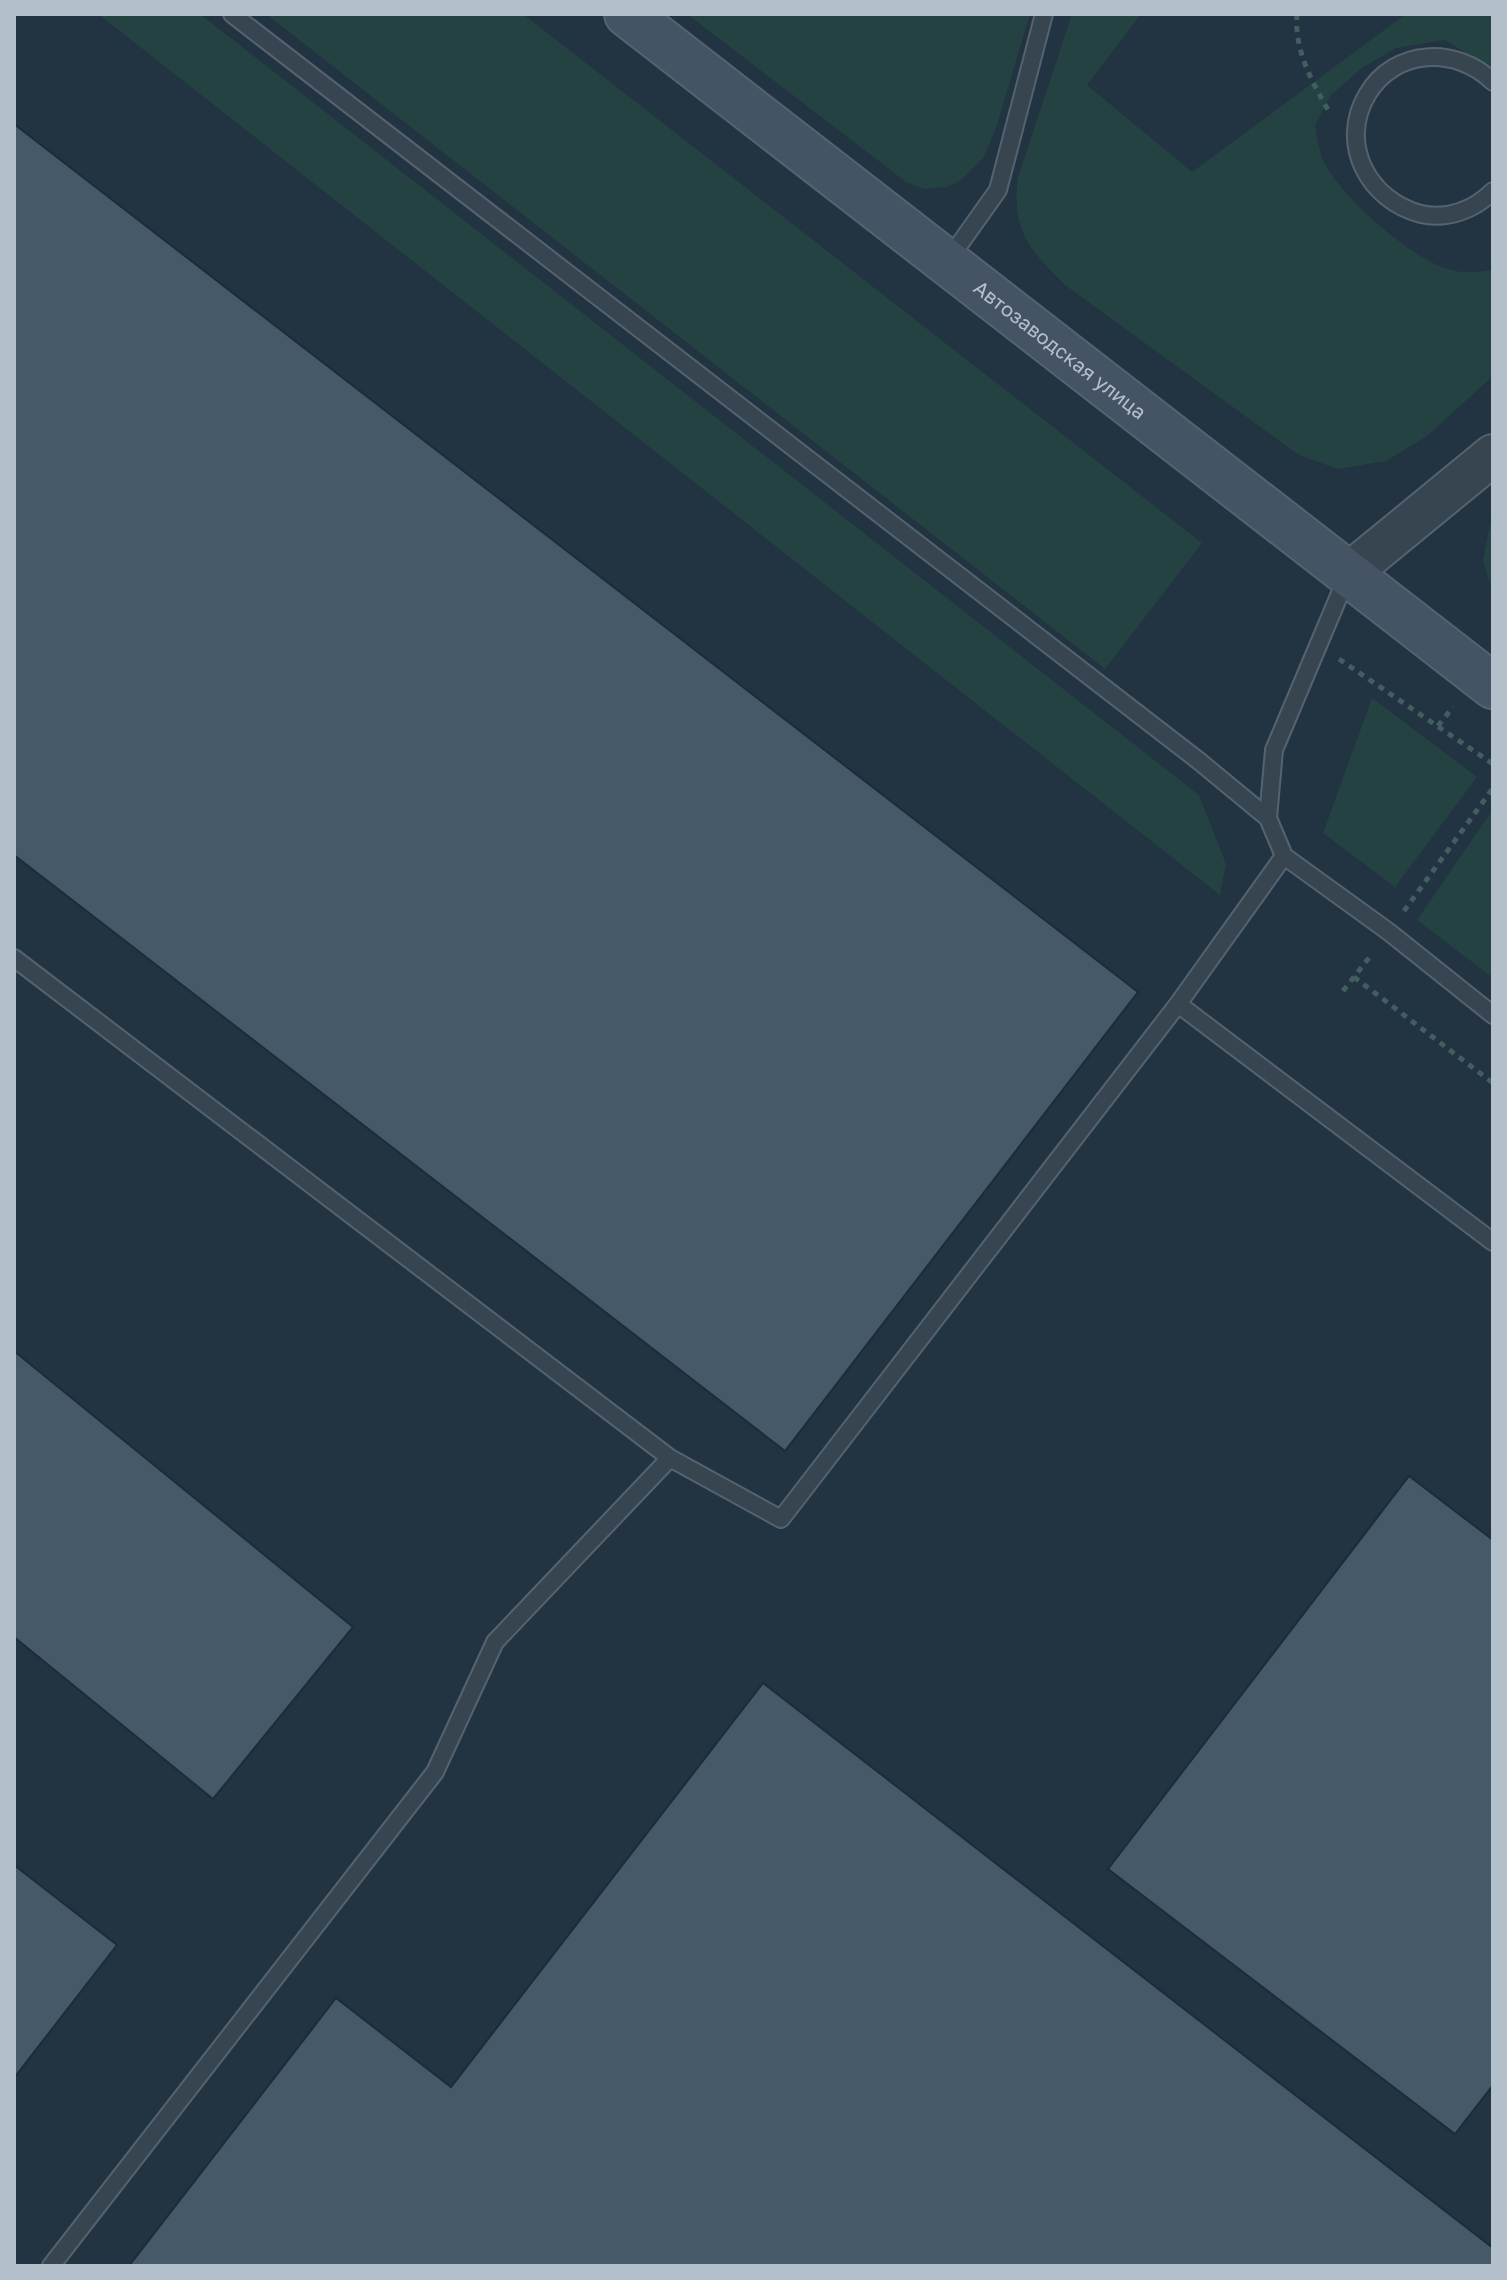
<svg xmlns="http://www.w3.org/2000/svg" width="1507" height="2280" viewBox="0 0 1507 2280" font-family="'Golos Text',sans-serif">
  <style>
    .grass { fill: #244242 }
    .building { fill: #465968; stroke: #1d2c38; stroke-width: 2 }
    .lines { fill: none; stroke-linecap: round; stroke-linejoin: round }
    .service-casing { stroke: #54636f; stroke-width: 20 }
    .tertiary-casing { stroke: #54636f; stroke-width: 44 }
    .secondary-casing { stroke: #54636f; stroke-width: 48 }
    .path { stroke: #425e5e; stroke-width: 5; stroke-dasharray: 6 6; stroke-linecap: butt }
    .service { stroke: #374551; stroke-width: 16 }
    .tertiary { stroke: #374551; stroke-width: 40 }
    .secondary { stroke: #445464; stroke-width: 44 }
    .labels { text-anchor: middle; stroke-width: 6; stroke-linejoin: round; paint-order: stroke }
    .street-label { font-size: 20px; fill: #b3c0cc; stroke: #1b2a36 }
  </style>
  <rect width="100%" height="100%" fill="#223341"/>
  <path class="grass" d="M 98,14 L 200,14 L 1199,795 L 1226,864 L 1220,895 Z
    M 266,14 L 523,14 L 1202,543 L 1105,669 Z
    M 687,14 L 1030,14 L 996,128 L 984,157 L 961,180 L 947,187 L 924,189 L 906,182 Z
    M 1072,14 L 1141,14 L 1087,85 L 1192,172 L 1406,14 L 1493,14 L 1493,70 L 1445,40 L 1396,48 L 1362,68 L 1331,95 L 1315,125 C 1317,137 1319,151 1324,162 C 1341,197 1407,254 1444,268 C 1459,273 1478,274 1493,269 L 1493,376 L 1427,436 L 1386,461 L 1338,469 L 1299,455 L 1065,285 C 1029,250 1011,230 1018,177 Z
    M 1493,509 L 1493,593 L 1483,561 Z
    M 1372,698 L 1477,777 L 1395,887 L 1323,833 Z
    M 1493,809 L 1493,978 L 1417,920 Z"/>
  <path class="building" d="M 14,124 L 1138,992 L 785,1451 L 14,855 Z
    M 14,1351 L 353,1627 L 213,1799 L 14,1637 Z
    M 1409,1476 L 1493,1540 L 1493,2085 L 1455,2134 L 1108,1869 Z
    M 763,1683 L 1493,2248 L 1493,2266 L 129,2266 L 336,1998 L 451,2087 Z
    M 14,1865 L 117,1945 L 14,2078 Z"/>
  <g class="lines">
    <defs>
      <path id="service" d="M 232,14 L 1199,761 L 1268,818
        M 1493,82 C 1457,46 1394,48 1367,95 C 1338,144 1369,201 1421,214 C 1447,220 1474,210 1493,191
        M 949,259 L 998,190 L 1044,14
        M 1284,856 L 1389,932 L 1493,1015
        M 14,958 L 670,1458
        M 1178,1004 L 1493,1242
        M 51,2266 L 435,1772 L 495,1642 L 670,1458 L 781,1519 L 1178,1004 L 1284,856 L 1268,818 L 1274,750 L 1347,577"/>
      <path id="tertiary" d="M 1348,574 L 1493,455"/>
      <g id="secondary">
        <path id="s1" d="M 627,14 L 1493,686"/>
      </g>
    </defs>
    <use href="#service" class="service-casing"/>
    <use href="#tertiary" class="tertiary-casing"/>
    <use href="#secondary" class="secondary-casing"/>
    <path class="path" d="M 1297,14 C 1294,49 1311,80 1328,110 L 1333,112
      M 1339,659 L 1493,764
      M 1438,726 L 1453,707
      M 1404,911 L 1493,788
      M 1354,977 L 1493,1083
      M 1343,991 L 1372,954"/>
    <use href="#service" class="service"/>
    <use href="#tertiary" class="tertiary"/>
    <use href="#secondary" class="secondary"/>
  </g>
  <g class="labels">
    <g class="street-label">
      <text dy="7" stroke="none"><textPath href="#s1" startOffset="548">Автозаводская улица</textPath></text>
    </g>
  </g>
  <rect width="1507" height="2280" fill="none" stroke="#b3c0cc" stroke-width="32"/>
</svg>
